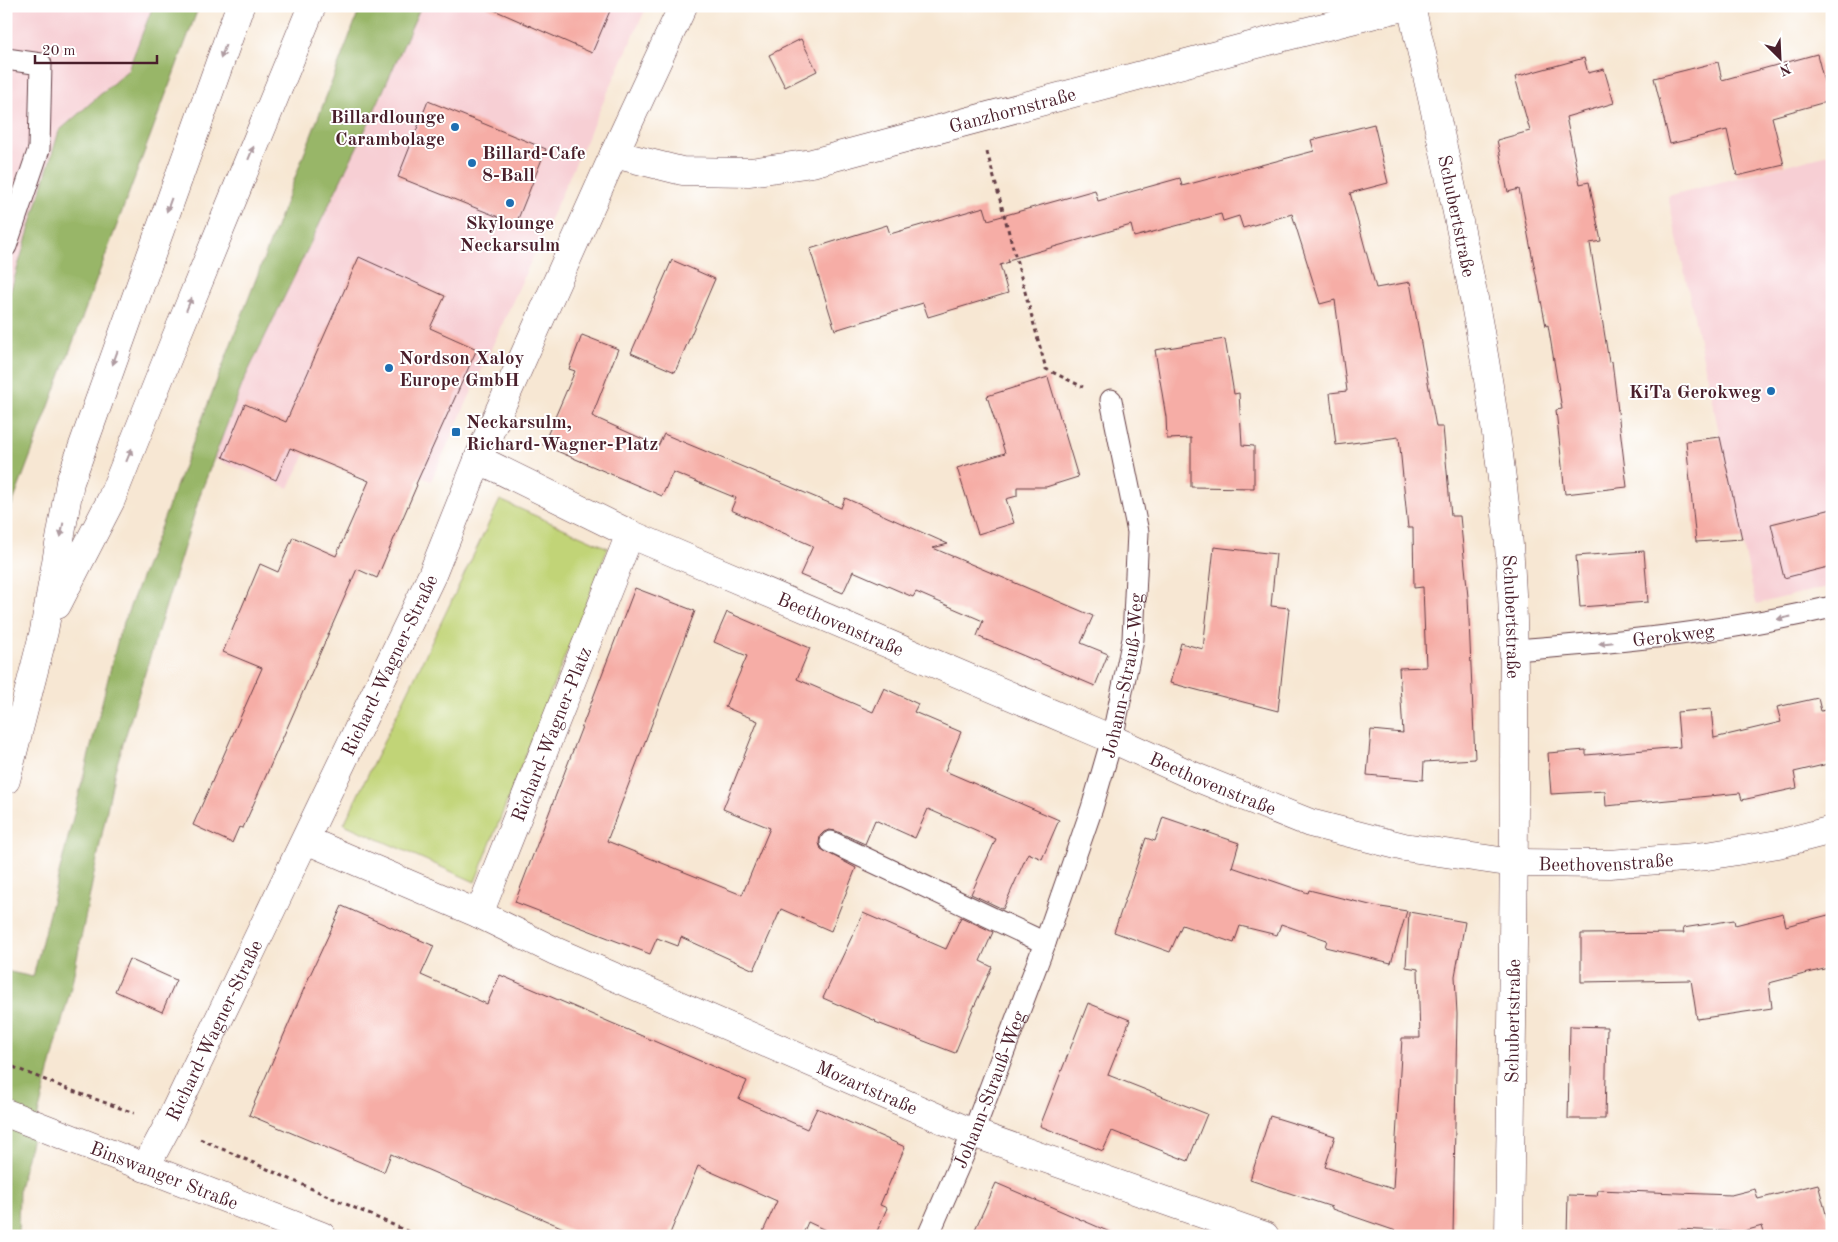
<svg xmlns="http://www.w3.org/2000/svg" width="1838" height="1242" viewBox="0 0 1838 1242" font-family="'Old Standard TT',serif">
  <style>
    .built { fill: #f7cfd4 }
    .green { fill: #c1d477; stroke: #867a51 }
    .forest { fill: #98b668; stroke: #716a4a }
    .building { fill: #f6ada6 }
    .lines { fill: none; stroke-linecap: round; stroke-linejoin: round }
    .lane-casing { stroke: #643d44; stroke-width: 23 }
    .street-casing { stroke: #643d44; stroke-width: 29 }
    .secondary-casing { stroke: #643d44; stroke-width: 29 }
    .highway-casing { stroke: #643d44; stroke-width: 29 }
    .path { stroke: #643d44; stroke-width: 3; stroke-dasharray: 4 4; stroke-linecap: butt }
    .lane { stroke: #fff; stroke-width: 21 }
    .street { stroke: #fff; stroke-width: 28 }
    .secondary { stroke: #fff; stroke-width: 28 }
    .highway { stroke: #fff; stroke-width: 28 }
    .oneway { fill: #ae9aa0 }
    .poi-dot { fill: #1f6fb2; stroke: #fff; stroke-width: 2 }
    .labels { text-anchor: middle; stroke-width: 4; stroke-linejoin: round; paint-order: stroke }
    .street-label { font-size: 19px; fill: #4a1f2b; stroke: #fff }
    .poi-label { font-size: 19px; font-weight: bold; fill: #4a1f2b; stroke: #fff; text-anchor: start }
  </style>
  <rect width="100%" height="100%" fill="#fff"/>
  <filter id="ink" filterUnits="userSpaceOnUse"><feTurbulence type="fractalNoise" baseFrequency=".02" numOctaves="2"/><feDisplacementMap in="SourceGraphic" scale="10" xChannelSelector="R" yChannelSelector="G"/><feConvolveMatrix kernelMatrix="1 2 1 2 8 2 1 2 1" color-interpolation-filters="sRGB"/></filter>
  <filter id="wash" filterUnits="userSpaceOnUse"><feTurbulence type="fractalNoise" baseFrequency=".0096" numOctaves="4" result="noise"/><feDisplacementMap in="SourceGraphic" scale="20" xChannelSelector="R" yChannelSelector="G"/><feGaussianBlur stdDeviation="1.12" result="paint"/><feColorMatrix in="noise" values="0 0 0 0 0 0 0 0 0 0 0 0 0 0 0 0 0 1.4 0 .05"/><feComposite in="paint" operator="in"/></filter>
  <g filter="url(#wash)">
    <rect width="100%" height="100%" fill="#f7e7d3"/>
    <path class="built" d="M 6,6 L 153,6 L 128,70 L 59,131 L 6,306 Z
      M 421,6 L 647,6 L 431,481 L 316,432 L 289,488 L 214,459 L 244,380 L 370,120 Z
      M 1832,153 L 1832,586 L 1756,604 L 1668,196 Z"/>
    <path class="green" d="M 500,500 L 608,548 L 475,882 L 344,824 Z"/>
    <path class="forest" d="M 153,6 L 199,6 L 6,521 L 6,306 L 59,131 L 128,70 Z
      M 361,6 L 421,6 L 370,120 L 244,380 L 201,492 L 115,770 L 72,983 L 19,1188 L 18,1236 L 6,1236 L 6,971 L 33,977 L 119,635 Z"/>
    <g id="blocks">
      <path class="building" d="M 485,6 L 612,6 L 592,53 Z
        M 801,39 L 817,71 L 785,87 L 769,55 Z
        M 1817,54 L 1829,101 L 1772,117 L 1784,165 L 1737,176 L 1727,130 L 1670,144 L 1654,78 L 1718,62 L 1722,80 Z
        M 1584,58 L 1588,73 L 1604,69 L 1614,103 L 1566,117 L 1580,184 L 1589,182 L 1601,241 L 1590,243 L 1609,362 L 1612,361 L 1627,487 L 1565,494 L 1556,410 L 1562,409 L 1548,325 L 1546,326 L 1519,189 L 1508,192 L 1497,140 L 1530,131 L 1515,77 Z
        M 428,101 L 546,149 L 516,224 L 398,177 Z
        M 1374,124 L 1388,183 L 1350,193 L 1376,288 L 1410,282 L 1436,427 L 1443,427 L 1451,516 L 1460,516 L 1468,597 L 1475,759 L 1424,762 L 1423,780 L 1367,775 L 1371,730 L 1403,733 L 1399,668 L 1426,667 L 1423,587 L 1414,588 L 1413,528 L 1408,528 L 1399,437 L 1336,445 L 1330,393 L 1347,391 L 1335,300 L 1320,304 L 1292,214 L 1243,228 L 1239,216 L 1223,221 L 1221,214 L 1134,237 L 1131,225 L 1008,260 L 1009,262 L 1000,265 L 1008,293 L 928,317 L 923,303 L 835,330 L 810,249 L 887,225 L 890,234 L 984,207 L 988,220 L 1095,190 L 1098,201 L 1180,178 L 1182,186 L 1314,151 L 1311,140 Z
        M 359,257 L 445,296 L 430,328 L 477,349 L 416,484 L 417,485 L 377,578 L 357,569 L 243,828 L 239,827 L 232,843 L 193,825 L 262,668 L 223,652 L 260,564 L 278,572 L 293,537 L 336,556 L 369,481 L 290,448 L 276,480 L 223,457 L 245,404 L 286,422 Z
        M 672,260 L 715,279 L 675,372 L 631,353 Z
        M 582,335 L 618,349 L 592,416 L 658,446 L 664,434 L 841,508 L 845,498 L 948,544 L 933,548 L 1093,616 L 1081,643 L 1108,654 L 1095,686 L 977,636 L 983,621 L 916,592 L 913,597 L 853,571 L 843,593 L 800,575 L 813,546 L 731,510 L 736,498 L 673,472 L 662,496 L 543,445 L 575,371 L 569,369 Z
        M 1225,339 L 1234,394 L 1239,393 L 1242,445 L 1254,446 L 1254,488 L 1191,487 L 1191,438 L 1167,439 L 1166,417 L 1155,350 Z
        M 1048,377 L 1078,477 L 1046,487 L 1017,487 L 1017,496 L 1006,499 L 1014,523 L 978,534 L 957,468 L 1005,453 L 987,396 Z
        M 1720,437 L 1742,539 L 1696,542 L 1686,441 Z
        M 1832,509 L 1832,566 L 1784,578 L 1771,524 Z
        M 1214,547 L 1276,554 L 1271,606 L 1289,608 L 1278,711 L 1170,683 L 1181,643 L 1203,649 Z
        M 1644,551 L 1648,602 L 1580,607 L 1576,556 Z
        M 635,588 L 695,611 L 607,841 L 742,895 L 770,828 L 723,809 L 758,721 L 725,707 L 747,656 L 714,642 L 727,612 L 810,648 L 797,679 L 873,712 L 884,688 L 918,704 L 914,712 L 961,732 L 945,771 L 1059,820 L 1042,859 L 1028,853 L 1003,909 L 971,894 L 996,839 L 928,809 L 915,838 L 875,820 L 865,844 L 836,831 L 829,830 L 824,832 L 820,836 L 819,843 L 821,849 L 856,868 L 831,931 L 781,909 L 754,970 L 681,937 L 678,946 L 657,938 L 650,954 L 515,902 Z
        M 1818,698 L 1821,711 L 1832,709 L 1832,763 L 1794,772 L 1797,788 L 1742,800 L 1740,793 L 1606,806 L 1605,791 L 1551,794 L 1548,753 L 1586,750 L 1586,755 L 1680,747 L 1677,712 L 1711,709 L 1714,738 L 1781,722 L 1777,707 Z
        M 1163,817 L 1239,843 L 1232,867 L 1308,893 L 1309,890 L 1374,906 L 1407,911 L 1391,963 L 1325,947 L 1327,940 L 1281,924 L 1277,935 L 1240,926 L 1234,943 L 1182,925 L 1170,952 L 1114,932 L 1146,838 L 1155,841 Z
        M 342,906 L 434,946 L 421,975 L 487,1004 L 500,975 L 747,1081 L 739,1099 L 807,1129 L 817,1108 L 905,1147 L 880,1205 L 887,1208 L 875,1236 L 838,1236 L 808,1222 L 802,1236 L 761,1236 L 777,1201 L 698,1166 L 669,1236 L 582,1236 L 391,1154 L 384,1172 L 249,1115 L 310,975 Z
        M 1409,912 L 1465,922 L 1455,976 L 1457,1014 L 1453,1236 L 1396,1236 L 1396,1231 L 1332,1209 L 1332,1207 L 1250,1180 L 1270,1116 L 1335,1136 L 1325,1167 L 1393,1189 L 1402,1038 L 1420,1038 L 1418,969 L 1406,967 Z
        M 863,913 L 946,949 L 961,917 L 993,932 L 980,961 L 992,967 L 973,1009 L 955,1053 L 875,1022 L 876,1021 L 823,998 Z
        M 1783,913 L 1786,926 L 1832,914 L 1832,967 L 1769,983 L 1772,1008 L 1697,1019 L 1691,980 L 1581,982 L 1581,934 L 1684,933 L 1683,928 L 1734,920 L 1735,925 Z
        M 129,959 L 176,980 L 162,1012 L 115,991 Z
        M 1088,1003 L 1130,1020 L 1108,1075 L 1207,1114 L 1188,1161 L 1112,1131 L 1103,1151 L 1040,1126 Z
        M 1570,1026 L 1607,1027 L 1605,1119 L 1568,1119 Z
        M 996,1183 L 1119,1236 L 972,1236 Z
        M 1818,1184 L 1832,1236 L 1765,1236 L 1762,1226 L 1741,1232 L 1678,1229 L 1678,1236 L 1567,1236 L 1568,1195 L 1597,1196 L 1598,1190 L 1731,1195 L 1755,1189 L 1758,1199 Z"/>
    </g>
  </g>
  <g filter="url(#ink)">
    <use href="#blocks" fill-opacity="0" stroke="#643d44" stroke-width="1"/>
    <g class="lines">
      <defs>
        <g id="lane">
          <path d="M 6,59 L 41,64 L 39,149 L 6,246"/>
          <path id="s1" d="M 1514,650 C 1621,642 1727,632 1832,607"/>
          <path d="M 831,842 L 1045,943"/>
          <path id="s2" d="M 928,1236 L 973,1133 L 1045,943 L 1092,808 L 1112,739 L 1133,639 L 1138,532 L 1111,400"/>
        </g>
        <g id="street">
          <path id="s3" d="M 1411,6 C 1450,174 1488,342 1506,514 C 1516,605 1514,696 1514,788 C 1514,937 1511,1086 1509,1236"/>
          <path id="s4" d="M 614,154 L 682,171 L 750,172 L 812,163 L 1280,38 L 1407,6"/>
          <path id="s5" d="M 630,534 L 1112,739 L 1198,778 L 1310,823 L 1404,847 L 1514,863 L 1610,864 L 1707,856 L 1778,844 L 1832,830"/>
          <path id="s6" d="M 306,840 L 479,914 L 630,534 L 478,459"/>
          <path id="s7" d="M 479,914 L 555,951 L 973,1133 L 1265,1236"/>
        </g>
        <g id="secondary">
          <path id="s8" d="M 6,1113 L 322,1236"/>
          <path id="s9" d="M 145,1168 L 168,1125 L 432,575 L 484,445 L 614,154 L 683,6"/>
        </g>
        <path id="highway" d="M 57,605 L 111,500 L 174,342 L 312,6
          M 6,780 L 44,631 L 70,482 L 240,6"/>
      </defs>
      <use href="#lane" class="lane-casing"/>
      <use href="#street" class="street-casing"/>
      <use href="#secondary" class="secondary-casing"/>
      <use href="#highway" class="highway-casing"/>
      <path class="path" d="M 987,152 L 1046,369 L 1083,387
        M 6,1064 L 70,1090 L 134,1113
        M 200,1139 L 418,1236"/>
      <use href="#lane" class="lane"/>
      <use href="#street" class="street"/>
      <use href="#secondary" class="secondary"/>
      <use href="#highway" class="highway"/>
    </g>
    <defs><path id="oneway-solid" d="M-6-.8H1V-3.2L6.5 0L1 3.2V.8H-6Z" transform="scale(1.25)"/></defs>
    <g class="oneway">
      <use href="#oneway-solid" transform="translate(223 52) rotate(110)"/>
      <use href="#oneway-solid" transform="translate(251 153) rotate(-68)"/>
      <use href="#oneway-solid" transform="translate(169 205) rotate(110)"/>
      <use href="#oneway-solid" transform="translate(189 304) rotate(-68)"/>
      <use href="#oneway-solid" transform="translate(115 358) rotate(110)"/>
      <use href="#oneway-solid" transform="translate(129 455) rotate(-68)"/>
      <use href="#oneway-solid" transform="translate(62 530) rotate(100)"/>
      <use href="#oneway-solid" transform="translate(1784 618) rotate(168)"/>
      <use href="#oneway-solid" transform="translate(1606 643) rotate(174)"/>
    </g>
  </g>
  <g class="poi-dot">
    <circle cx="455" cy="127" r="5"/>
    <circle cx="472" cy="163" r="5"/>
    <circle cx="510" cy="203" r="5"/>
    <circle cx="389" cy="368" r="5"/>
    <circle cx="1771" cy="391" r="5"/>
    <rect x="451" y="427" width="10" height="10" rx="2.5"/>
  </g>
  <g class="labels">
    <g class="street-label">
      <text dy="7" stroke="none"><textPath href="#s4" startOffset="408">Ganzhornstraße</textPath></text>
      <text dy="7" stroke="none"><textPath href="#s3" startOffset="215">Schubertstraße</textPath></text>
      <text dy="7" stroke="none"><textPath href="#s3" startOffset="620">Schubertstraße</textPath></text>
      <text dy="7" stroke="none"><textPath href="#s5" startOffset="229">Beethovenstraße</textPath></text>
      <text dy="7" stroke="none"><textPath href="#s1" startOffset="160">Gerokweg</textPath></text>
      <text dy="7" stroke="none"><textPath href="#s9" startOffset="559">Richard-Wagner-Straße</textPath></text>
      <text dy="7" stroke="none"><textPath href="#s2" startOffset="595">Johann-Strauß-Weg</textPath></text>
      <text dy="7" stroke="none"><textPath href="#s6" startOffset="382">Richard-Wagner-Platz</textPath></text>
      <text dy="7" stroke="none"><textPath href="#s5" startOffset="634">Beethovenstraße</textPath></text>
      <text dy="7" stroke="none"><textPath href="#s5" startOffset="1039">Beethovenstraße</textPath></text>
      <text transform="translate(1512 1021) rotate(-89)" y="7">Schubertstraße</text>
      <text dy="7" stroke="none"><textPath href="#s9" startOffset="154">Richard-Wagner-Straße</textPath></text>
      <text dy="7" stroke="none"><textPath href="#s7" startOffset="425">Mozartstraße</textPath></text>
      <text dy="7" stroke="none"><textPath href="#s2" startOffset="159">Johann-Strauß-Weg</textPath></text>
      <text dy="7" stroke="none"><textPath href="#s8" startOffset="170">Binswanger Straße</textPath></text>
    </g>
    <g class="poi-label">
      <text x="445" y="123" text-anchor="end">Billardlounge<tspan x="445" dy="22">Carambolage</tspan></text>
      <text x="482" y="159">Billard-Cafe<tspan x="482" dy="22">8-Ball</tspan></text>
      <text x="510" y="229" text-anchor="middle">Skylounge<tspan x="510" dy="22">Neckarsulm</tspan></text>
      <text x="399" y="364">Nordson Xaloy<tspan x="399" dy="22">Europe GmbH</tspan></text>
      <text x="1761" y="398" text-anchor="end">KiTa Gerokweg</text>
      <text x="466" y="428">Neckarsulm,<tspan x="466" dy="22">Richard-Wagner-Platz</tspan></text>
    </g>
  </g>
  <rect width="1838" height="1242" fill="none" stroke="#fff" stroke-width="25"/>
  <g transform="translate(1780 58) rotate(156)" stroke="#ffffff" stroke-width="4" paint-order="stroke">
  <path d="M0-4L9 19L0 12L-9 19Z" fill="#4a1f2b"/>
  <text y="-8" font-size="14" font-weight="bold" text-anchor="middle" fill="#4a1f2b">N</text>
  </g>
  <path d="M35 55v8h122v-8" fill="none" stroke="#4a1f2b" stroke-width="2.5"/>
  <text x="42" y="55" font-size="15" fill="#4a1f2b" stroke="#ffffff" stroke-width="4" paint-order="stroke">20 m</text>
</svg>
